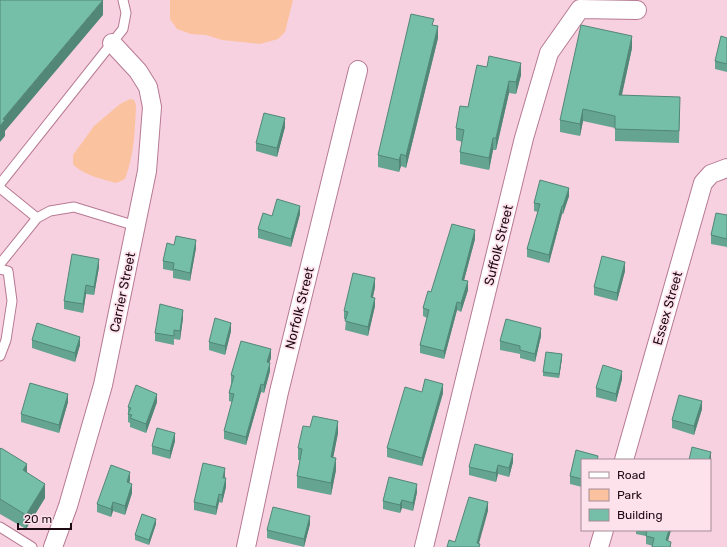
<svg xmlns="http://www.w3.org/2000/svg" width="727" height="547" viewBox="0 0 727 547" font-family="Rubik,sans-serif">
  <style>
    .green { fill: #fbc29f }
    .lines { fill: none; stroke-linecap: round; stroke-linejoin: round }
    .lane-casing { stroke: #b67a93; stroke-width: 11 }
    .street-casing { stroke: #b67a93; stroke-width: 20 }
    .lane { stroke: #fff; stroke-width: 9 }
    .street { stroke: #fff; stroke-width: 18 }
    .wall { fill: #65a491 }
    .shaded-wall { fill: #528676 }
    .building { fill: #75bfa9; stroke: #528676 }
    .labels { text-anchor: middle; stroke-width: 3.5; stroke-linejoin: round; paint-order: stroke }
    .street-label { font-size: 13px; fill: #1f0a14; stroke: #fde2ec }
  </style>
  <rect width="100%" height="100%" fill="#f8d1e0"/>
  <path class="green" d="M 170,0 L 293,0 L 285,32 L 278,39 L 260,44 L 222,40 L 206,35 L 191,34 L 177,29 L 170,19 Z
    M 130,99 L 134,100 L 136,105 C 135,131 134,155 125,179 L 116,183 C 103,179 82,175 73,164 L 73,155 L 94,126 L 120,104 Z"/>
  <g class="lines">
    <defs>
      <path id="lane" d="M 0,184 L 123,29 L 126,13 L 123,0
        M 0,188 L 37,218
        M 0,264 L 37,218 L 50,211 L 74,207 L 136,226
        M 0,269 L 8,271 L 12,301 L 6,340 L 0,356
        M 0,527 L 32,547"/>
      <path id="street" d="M 624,460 L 703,183 L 711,174 L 727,168
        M 53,547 L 68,506 L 103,385 L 147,171 L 152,107 L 148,87 L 138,71 L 112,43
        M 246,547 L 279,392 L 358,70
        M 424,547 L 524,138 L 549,53 L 580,9 L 637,10
        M 599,547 L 604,530"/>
    </defs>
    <use href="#lane" class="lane-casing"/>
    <use href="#street" class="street-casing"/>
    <use href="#lane" class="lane"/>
    <use href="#street" class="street"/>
  </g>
  <path class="wall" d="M 434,25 L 438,38 L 406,168 L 401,166 L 399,172 L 378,167 L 378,155 Z
    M 727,38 L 727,72 L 715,69 L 715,61 Z
    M 632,48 L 622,95 L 680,109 L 679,143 L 615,141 L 615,128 L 583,121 L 580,136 L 560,132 L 560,120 Z
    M 477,65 L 521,75 L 516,94 L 509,93 L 496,150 L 493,150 L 489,170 L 460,164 L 460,152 L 462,142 L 456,140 L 456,128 L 468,107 Z
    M 285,127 L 277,157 L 256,151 L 256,143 Z
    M 569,196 L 563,214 L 562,214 L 549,263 L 527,257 L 527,249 L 538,212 L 534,211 L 534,203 Z
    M 300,214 L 291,247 L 258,238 L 258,229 L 272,216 Z
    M 727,215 L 727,247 L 711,244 L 711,235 Z
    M 475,239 L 464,280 L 468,290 L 461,312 L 457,310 L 444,359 L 420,353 L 420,345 L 427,318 L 423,316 L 423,308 L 431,292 Z
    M 174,245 L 196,248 L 190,281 L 173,278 L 173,271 L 163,269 L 163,261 Z
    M 99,267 L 94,295 L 86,294 L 83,313 L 64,309 L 64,301 Z
    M 625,271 L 617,301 L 594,295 L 594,287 Z
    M 375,287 L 373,297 L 375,306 L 368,336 L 345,330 L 346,320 L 344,319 L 344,311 Z
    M 183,318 L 180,340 L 174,339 L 174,345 L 155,341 L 155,333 Z
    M 231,331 L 225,355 L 209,350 L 209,342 Z
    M 541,336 L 535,362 L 520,358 L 520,354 L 500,350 L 500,341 Z
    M 32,340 L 80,345 L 75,362 L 32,348 Z
    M 271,358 L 269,363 L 270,371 L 264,393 L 261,392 L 246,445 L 224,439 L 224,431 L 232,402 L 229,401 L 229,393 L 231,384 L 231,375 Z
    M 562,358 L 559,378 L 543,376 L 543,372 Z
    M 622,379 L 616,402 L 596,397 L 596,388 Z
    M 422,392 L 443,393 L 422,466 L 387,457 L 387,448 Z
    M 68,402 L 59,433 L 21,422 L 21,414 Z
    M 157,402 L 146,433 L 130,427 L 130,423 L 128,422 L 128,407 Z
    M 702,409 L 694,435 L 672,428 L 672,420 Z
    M 338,433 L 333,457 L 336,470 L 331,495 L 297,488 L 297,476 L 300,460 L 298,460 L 298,448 Z
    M 175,441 L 170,459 L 152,454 L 152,446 Z
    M 0,449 L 27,473 L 45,498 L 26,529 L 0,514 Z
    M 576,450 L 598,456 L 598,460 L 582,460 L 582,487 L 570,484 L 570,476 Z
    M 513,462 L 509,477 L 498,474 L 496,482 L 469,475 L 469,467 Z
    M 225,477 L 226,487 L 222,503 L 219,502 L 216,515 L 194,510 L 194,502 Z
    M 130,480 L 129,483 L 132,493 L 125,515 L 113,511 L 111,517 L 97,512 L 97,504 Z
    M 417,492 L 413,511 L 402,508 L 400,513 L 383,509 L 383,501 Z
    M 156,524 L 149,545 L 135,540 L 135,535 Z
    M 310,524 L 304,547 L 267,538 L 267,530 Z
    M 636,530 L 671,530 L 668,541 L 671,547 L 653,546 L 646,544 L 646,536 L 636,534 Z"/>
  <path class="shaded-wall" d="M 103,0 L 103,15 L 5,131 L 5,136 L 0,142 L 0,126 L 3,119 Z
    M 438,26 L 438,38 L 406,168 L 406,156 Z
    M 632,36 L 632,48 L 619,107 L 619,95 Z
    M 521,63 L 521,75 L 516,94 L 516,82 Z
    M 509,81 L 509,93 L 496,150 L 496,138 Z
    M 583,109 L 583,121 L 580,136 L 580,124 Z
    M 285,118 L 285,127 L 277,157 L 277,148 Z
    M 493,138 L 493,150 L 489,170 L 489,158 Z
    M 401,154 L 401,166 L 399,172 L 399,160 Z
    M 569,188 L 569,196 L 563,214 L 563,206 Z
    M 300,206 L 300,214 L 291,247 L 291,239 Z
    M 562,206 L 562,214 L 549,263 L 549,255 Z
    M 475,230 L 475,239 L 462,288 L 462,280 Z
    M 196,240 L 196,248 L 190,281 L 190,273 Z
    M 99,259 L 99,267 L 94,295 L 94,287 Z
    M 625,262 L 625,271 L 617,301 L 617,293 Z
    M 375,278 L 375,287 L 371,305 L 371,297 Z
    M 468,281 L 468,290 L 461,312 L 461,303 Z
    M 86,285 L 86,294 L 83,313 L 83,304 Z
    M 375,298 L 375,306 L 368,336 L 368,327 Z
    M 457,302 L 457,310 L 444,359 L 444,351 Z
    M 183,310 L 183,318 L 180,340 L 180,331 Z
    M 231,323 L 231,331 L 225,355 L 225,346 Z
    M 541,328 L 541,336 L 535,362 L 535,354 Z
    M 80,337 L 80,345 L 75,362 L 75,353 Z
    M 271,349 L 271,358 L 267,370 L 267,362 Z
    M 562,354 L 562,358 L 559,378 L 559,374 Z
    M 270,363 L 270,371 L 264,393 L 264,385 Z
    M 622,371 L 622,379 L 616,402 L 616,394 Z
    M 261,384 L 261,392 L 246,445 L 246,437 Z
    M 443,384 L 443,393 L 422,466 L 422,458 Z
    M 68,394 L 68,402 L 59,433 L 59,425 Z
    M 157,394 L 157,402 L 146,433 L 146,424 Z
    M 702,401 L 702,409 L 694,435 L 694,426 Z
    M 338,421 L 338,433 L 331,469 L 331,457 Z
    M 175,433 L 175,441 L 170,459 L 170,451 Z
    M 711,452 L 711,460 L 710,465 L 710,460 L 709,460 Z
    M 513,454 L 513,462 L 509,477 L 509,468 Z
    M 336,458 L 336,470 L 331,495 L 331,483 Z
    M 27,464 L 27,478 L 23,470 Z
    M 498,465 L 498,474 L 496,482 L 496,473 Z
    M 225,468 L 225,477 L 223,486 L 223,478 Z
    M 130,472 L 130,480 L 127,491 L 127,482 Z
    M 226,478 L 226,487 L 222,503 L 222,495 Z
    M 45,484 L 45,498 L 26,529 L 26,515 Z
    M 132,484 L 132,493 L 125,515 L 125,506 Z
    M 417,484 L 417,492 L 413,511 L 413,503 Z
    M 219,494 L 219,502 L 216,515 L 216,507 Z
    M 402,500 L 402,508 L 400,513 L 400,505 Z
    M 113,502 L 113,511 L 111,517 L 111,509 Z
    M 488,502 L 488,511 L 478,547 L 477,543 Z
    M 310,516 L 310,524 L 304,547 L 304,539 Z
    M 156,519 L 156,524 L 149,545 L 149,540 Z
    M 669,530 L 671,530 L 666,547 L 666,540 Z"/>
  <path class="building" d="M 0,0 L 103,0 L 3,119 L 5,120 L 0,126 Z
    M 411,14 L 434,19 L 432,25 L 438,26 L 406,156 L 401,154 L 399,160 L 378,155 Z
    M 581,25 L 632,36 L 619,95 L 680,97 L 679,131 L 615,129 L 615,116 L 583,109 L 580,124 L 560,120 Z
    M 721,36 L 727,38 L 727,64 L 715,61 Z
    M 489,56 L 521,63 L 516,82 L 509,81 L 496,138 L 493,138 L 489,158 L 460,152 L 464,130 L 456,128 L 460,106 L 468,107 L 477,65 L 487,67 Z
    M 264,113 L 285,118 L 277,148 L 256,143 Z
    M 540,180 L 569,188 L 563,206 L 562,206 L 549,255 L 527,249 L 540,204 L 534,203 Z
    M 277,199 L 300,206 L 291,239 L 258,229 L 263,213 L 272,216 Z
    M 716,213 L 727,215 L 727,239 L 711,235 Z
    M 452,224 L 475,230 L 462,280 L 468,281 L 461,303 L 457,302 L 444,351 L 420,345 L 429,310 L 423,308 L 428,291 L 431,292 Z
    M 176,236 L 196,240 L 190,273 L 173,269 L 174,263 L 163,261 L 167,243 L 174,245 Z
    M 72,254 L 99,259 L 94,287 L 86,285 L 83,304 L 64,301 Z
    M 602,256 L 625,262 L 617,293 L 594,287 Z
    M 353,273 L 375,278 L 371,297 L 375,298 L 368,327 L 345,321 L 348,312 L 344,311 Z
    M 160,304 L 183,310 L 180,331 L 174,330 L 174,336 L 155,333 Z
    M 215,318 L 231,323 L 225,346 L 209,342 Z
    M 506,319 L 541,328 L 535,354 L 520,350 L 520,346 L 500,341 Z
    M 37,323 L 80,337 L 75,353 L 32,340 Z
    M 241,341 L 271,349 L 267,362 L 270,363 L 264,385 L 261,384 L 246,437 L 224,431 L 234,394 L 229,393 L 234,376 L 231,375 Z
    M 546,352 L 562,354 L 559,374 L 543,372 Z
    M 603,365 L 622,371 L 616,394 L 596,388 Z
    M 425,379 L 443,384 L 422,458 L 387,448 L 405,387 L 422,392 Z
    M 30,383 L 68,394 L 59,425 L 21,414 Z
    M 136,385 L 157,394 L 146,424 L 130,418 L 132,415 L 128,414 L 131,408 L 128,407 Z
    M 679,395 L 702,401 L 694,426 L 672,420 Z
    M 313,416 L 338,421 L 331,457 L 336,458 L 331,483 L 297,476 L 302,449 L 298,448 L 303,426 L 310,427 Z
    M 157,428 L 175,433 L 170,451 L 152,446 Z
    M 475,444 L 513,454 L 509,468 L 498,465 L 496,473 L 469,467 Z
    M 692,447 L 711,452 L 709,460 L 689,460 Z
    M 1,448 L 27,464 L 23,470 L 45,484 L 26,515 L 0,499 L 0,449 Z
    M 576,450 L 598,456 L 597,460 L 582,460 L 582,479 L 570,476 Z
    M 203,463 L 225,468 L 223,478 L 226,478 L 222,495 L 219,494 L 216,507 L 194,502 Z
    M 111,465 L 130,472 L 127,482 L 132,484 L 125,506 L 113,502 L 111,509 L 97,504 Z
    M 389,477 L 417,484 L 413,503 L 402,500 L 400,505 L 383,501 Z
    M 469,497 L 488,502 L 477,543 L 480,544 L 479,547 L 447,547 L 449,540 L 455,542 Z
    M 273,507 L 310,516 L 304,539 L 267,530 Z
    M 142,514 L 156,519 L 149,540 L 135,535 Z
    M 647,530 L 669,530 L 666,540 L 671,542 L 670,547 L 652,547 L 654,538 L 646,536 Z"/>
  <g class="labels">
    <g class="street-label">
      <text transform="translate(498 245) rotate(-76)" y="5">Suffolk Street</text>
      <text transform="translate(122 292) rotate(-78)" y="5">Carrier Street</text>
      <text transform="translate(299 308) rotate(-76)" y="5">Norfolk Street</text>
      <text transform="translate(667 308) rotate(-74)" y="5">Essex Street</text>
    </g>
  </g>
  <rect x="581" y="459" width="130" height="72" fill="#fde2ec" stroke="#a48c96"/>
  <rect x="589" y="472" width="20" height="6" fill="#ffffff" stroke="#a48c96"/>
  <text x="617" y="479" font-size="12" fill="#1f0a14">Road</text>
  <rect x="589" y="489" width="20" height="12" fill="#fbc29f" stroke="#a48c96"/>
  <text x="617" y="499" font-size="12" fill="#1f0a14">Park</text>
  <rect x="589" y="509" width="20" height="12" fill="#75bfa9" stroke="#a48c96"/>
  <text x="617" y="519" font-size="12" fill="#1f0a14">Building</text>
  <path d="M18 523v6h53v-6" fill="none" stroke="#1f0a14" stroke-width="2"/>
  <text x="24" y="523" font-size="12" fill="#1f0a14" stroke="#fde2ec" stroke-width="3" paint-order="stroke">20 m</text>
</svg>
